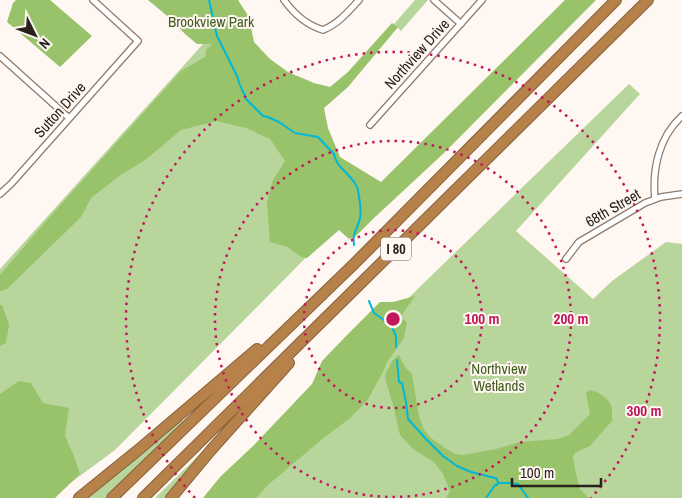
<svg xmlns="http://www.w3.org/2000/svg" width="682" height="498" viewBox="0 0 682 498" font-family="'Archivo Narrow',sans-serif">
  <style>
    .green { fill: #b8d59c }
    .forest { fill: #98c36a }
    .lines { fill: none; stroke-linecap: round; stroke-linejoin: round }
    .stream { stroke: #00b8d6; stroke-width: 2 }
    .street-casing { stroke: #8d7b6e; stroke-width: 8 }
    .highway-casing { stroke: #85603a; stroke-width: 12 }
    .street { stroke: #fff; stroke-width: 5.5 }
    .highway { stroke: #b7824a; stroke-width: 10 }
    .ring { fill: none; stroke: #c2185b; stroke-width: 2.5; stroke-dasharray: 2.5 5 }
    .labels { text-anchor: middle; stroke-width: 4; stroke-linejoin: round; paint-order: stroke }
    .shield { fill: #fff7f1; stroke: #68615c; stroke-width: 1 }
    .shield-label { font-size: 14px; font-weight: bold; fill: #28211c }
    .park-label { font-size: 15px; fill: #425d20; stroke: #fff7f1 }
    .street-label { font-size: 15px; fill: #28211c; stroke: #fff7f1 }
    .centre { fill: #c2185b; stroke: #fff7f1; stroke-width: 2.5 }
    .ring-label { font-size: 15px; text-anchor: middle; font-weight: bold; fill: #c2185b; stroke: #fff7f1; stroke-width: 4; stroke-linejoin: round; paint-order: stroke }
  </style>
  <rect width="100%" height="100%" fill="#fff7f1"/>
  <path class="green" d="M 230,0 L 301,132 L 370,193 L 115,450 L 50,498 L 0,463 L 0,269 L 203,44 Z
    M 415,0 L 428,0 L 401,31 L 394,24 Z
    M 629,84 L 640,94 L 516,231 L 593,299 L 612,281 L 666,242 L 682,244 L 682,498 L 213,498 L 329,375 Z
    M 181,419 L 183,421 L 105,498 L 87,498 Z
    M 206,448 L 165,498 L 155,498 Z"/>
  <path class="forest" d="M 16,0 L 50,0 L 92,36 L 60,67 L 7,22 L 13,3 Z
    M 148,0 L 238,0 L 249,17 L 254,42 L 270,59 L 288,72 L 314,83 L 330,87 L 348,72 L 392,23 L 398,27 L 348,87 L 324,108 L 328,128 L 340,157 L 381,182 L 565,0 L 596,0 L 444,153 L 373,219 L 355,237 L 349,239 L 339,230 L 307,258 L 301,257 L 288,247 L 270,242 L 267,203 L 272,182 L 285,161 L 270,139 L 246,128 L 217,121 L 181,130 L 144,161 L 122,174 L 91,198 L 81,217 L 7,289 L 0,291 L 0,275 L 47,220 L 181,71 L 205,57 L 206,50 L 212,44 L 197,44 L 185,34 L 172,20 Z
    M 415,296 C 410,304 404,310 401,318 L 407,322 L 404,338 L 387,362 L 384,370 L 367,401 L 349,419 L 326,436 L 269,484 L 256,498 L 203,498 L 220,477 L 253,446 L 312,384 L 322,361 L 347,335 L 380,302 L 393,302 Z
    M 0,305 L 2,305 L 9,325 L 6,343 L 0,346 Z
    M 399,355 L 405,367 L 412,374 L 419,416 L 424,430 L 431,438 L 445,448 L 455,454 L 463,455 L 496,449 L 520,442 L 558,439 L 569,435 L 590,414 L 586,393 L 590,390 C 599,392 609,398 612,408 C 612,412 612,417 612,421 L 590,446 L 575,453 L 573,457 L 575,469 L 580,489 L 589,498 L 446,498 L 450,491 L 443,474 L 434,462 L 413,449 L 400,435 L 393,405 L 385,378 L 386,372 L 393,360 Z
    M 19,381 L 31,383 L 43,403 L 69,408 L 65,436 L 74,456 L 80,474 L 55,498 L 0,498 L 0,394 Z"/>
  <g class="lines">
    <path class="stream" d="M 209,0 L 217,36 L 238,78 C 239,87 245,93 246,99 L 263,116 L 268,117 L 279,122 L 295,133 L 318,137 L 334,154 C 337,170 354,175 358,190 C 359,198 362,210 360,218 C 358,229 352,232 354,245
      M 369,301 L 374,313 L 391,325 L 396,336 L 396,347
      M 397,360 L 399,382 L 402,383 L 406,402 L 408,419 L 427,440 L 443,456 L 457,466 L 471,472 L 495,478 L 497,479 L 498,483
      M 486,498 L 495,485 L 497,485 L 498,483 L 508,483 L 518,484 L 528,498"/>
    <defs>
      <path id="street" d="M 284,0 C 294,14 306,25 323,30 C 338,24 348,12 359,0
        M 434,0 L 461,24
        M 0,56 L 69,118
        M 370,125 L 482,0
        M 0,194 L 11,184 L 138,41 L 93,0
        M 655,199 C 652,169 659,137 682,116
        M 566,259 L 579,242 L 645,203 L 661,197 L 682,194"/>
      <path id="highway" d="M 79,498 L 137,451 L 257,349
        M 112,498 L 354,264 L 616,0
        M 143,498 L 648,0
        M 171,498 L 211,450 L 289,363"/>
    </defs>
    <use href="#street" class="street-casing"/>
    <use href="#highway" class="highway-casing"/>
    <use href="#street" class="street"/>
    <use href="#highway" class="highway"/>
  </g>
  <g class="ring">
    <circle cx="393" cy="319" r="89"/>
    <circle cx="393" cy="319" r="178"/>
    <path d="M195 498A267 267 0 1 1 591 498"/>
  </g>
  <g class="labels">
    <rect class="shield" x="381" y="237.5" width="30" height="23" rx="4"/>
    <g class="shield-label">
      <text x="396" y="254">I 80</text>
    </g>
    <g class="park-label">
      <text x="211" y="27">Brookview Park</text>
      <text x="499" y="374">Northview<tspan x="499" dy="17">Wetlands</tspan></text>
    </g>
    <g class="street-label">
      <text transform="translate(417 54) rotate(-48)" y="5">Northview Drive</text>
      <text transform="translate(60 110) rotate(-48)" y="5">Sutton Drive</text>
      <text transform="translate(613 208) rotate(-30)" y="5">68th Street</text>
    </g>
  </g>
  <circle cx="393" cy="319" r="8" class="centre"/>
  <g class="ring-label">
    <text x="482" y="324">100 m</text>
    <text x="571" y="324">200 m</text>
    <text x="644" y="416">300 m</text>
  </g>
  <g transform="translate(35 35) rotate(132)" stroke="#fff7f1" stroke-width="4" paint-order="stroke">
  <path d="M0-4L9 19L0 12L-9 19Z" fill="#28211c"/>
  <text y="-8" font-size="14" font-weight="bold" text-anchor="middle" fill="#28211c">N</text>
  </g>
  <path d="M512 478v8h89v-8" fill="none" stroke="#28211c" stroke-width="2.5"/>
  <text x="520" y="478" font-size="15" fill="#28211c" stroke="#fff7f1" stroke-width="4" paint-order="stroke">100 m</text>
</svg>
